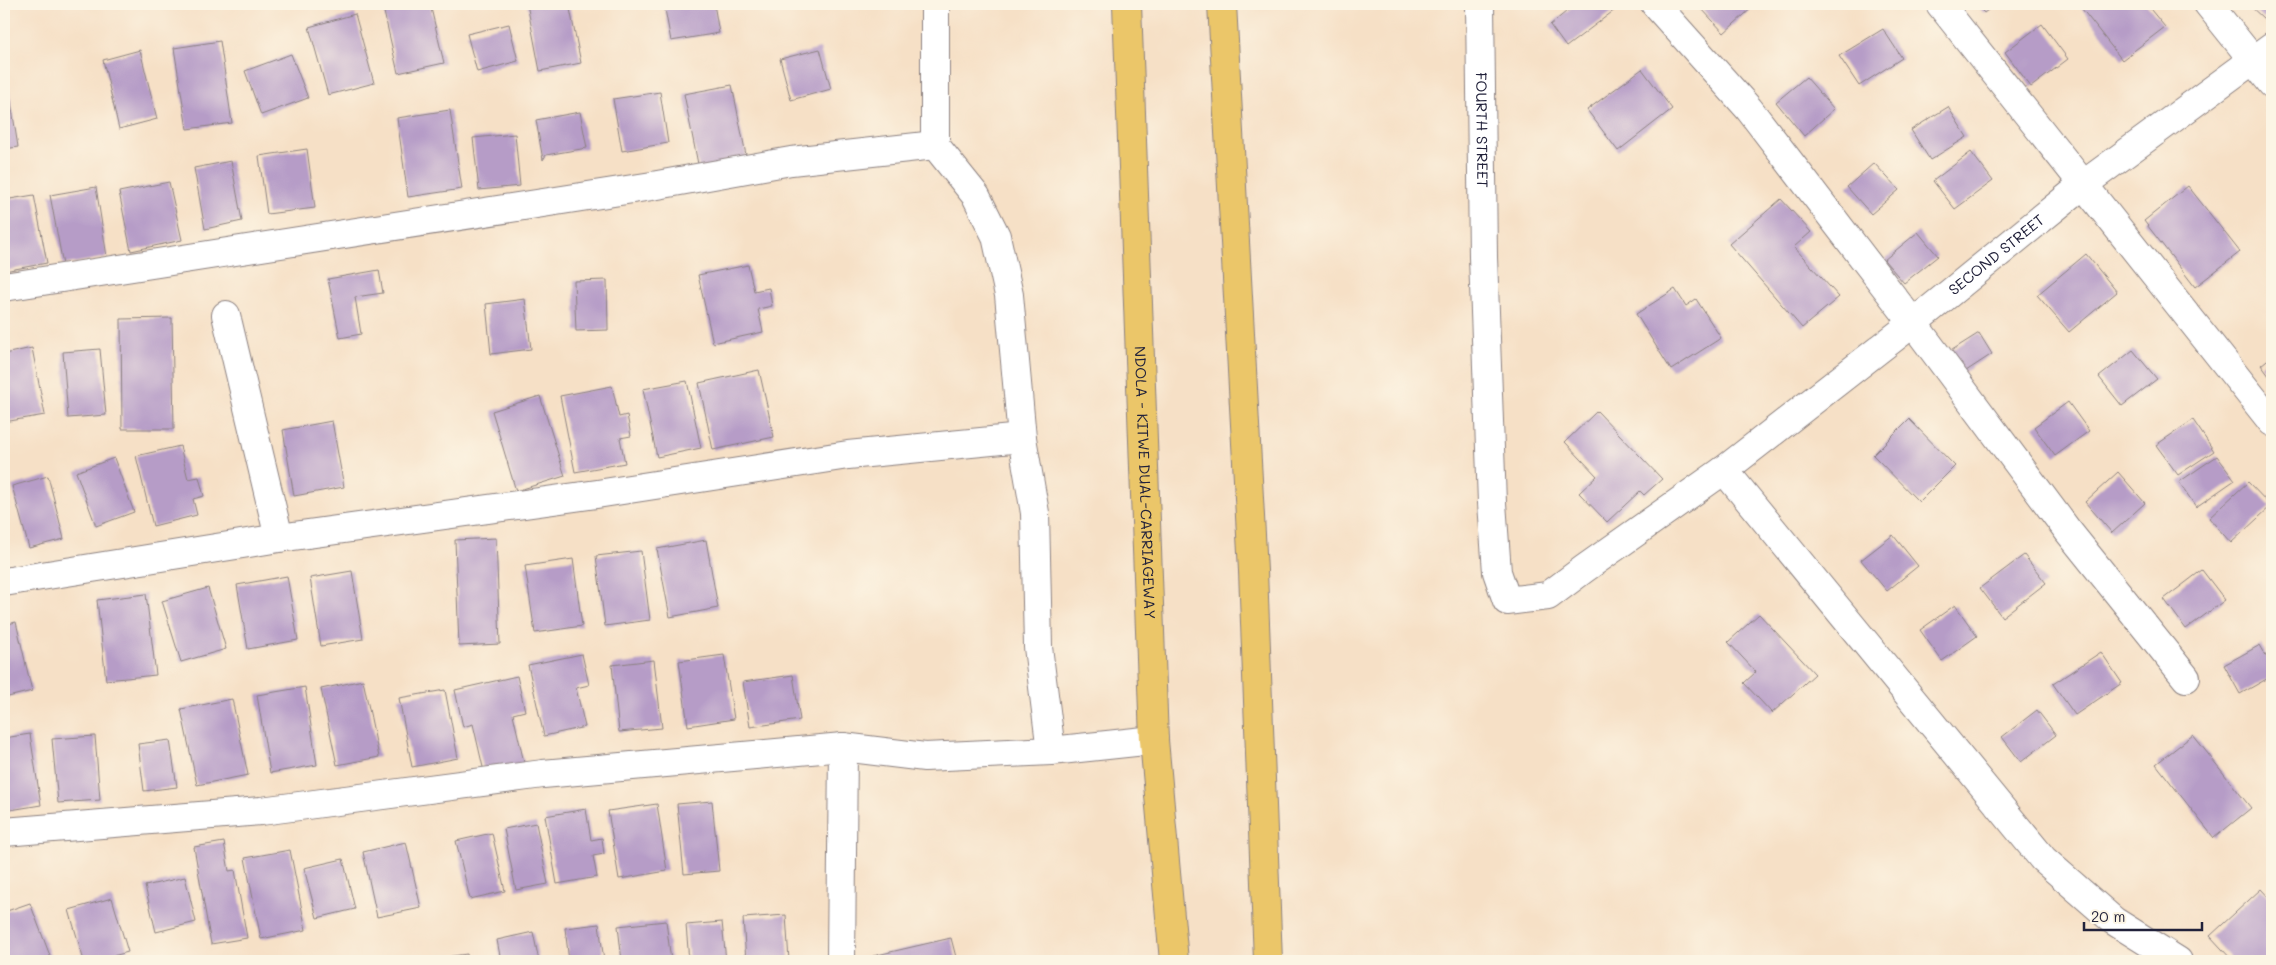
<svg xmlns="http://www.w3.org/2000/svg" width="2276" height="965" viewBox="0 0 2276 965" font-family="Mali,sans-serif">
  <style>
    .building { fill: #b69cc7 }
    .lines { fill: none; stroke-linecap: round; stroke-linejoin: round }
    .street-casing { stroke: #8c8180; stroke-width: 30 }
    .highway-casing { stroke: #8c8180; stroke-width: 30 }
    .street { stroke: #fff; stroke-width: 28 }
    .highway { stroke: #ebc669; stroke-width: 28 }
    .labels { text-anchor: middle; stroke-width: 4.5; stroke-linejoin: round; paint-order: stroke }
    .street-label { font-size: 15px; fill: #22223b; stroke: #fcf5e5 }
  </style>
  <rect width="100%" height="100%" fill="#fcf5e5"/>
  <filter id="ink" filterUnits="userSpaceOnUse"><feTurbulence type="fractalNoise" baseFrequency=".02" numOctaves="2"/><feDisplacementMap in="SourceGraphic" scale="10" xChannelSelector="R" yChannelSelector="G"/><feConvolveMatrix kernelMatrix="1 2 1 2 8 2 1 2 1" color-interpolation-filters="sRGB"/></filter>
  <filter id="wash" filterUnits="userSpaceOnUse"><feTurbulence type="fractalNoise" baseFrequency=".0096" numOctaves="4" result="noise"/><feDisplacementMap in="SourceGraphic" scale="20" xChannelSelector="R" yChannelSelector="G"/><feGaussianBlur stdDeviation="1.12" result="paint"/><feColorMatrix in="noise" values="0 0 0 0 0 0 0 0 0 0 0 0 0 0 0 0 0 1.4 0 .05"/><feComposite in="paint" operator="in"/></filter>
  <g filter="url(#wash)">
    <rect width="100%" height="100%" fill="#f6e0c6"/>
    <g id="blocks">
      <path class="building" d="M 421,4 L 430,4 L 444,63 L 398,73 L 384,12 Z
        M 527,4 L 569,4 L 581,63 L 540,71 Z
        M 664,4 L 714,4 L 719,33 L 671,41 Z
        M 1569,4 L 1618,4 L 1620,6 L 1566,47 L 1550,25 L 1572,7 Z
        M 1706,4 L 1752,4 L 1754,6 L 1724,33 L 1701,8 Z
        M 1976,4 L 1996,4 L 1984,13 Z
        M 2078,4 L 2146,4 L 2165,27 L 2122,60 Z
        M 2248,4 L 2272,4 L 2272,11 L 2264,19 Z
        M 355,14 L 374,83 L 328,95 L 309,27 Z
        M 509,24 L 518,61 L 477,72 L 467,34 Z
        M 2042,24 L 2068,59 L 2031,87 L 2005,52 Z
        M 1883,29 L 1902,58 L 1859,86 L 1839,56 Z
        M 220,41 L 232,123 L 187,129 L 174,48 Z
        M 820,49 L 831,89 L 791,100 L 780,59 Z
        M 140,50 L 157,119 L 119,129 L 103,60 Z
        M 291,54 L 308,98 L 261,115 L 245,71 Z
        M 1642,69 L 1672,109 L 1618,151 L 1587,110 Z
        M 1806,77 L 1834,109 L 1804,136 L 1776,102 Z
        M 8,83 L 18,147 L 4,149 L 4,84 Z
        M 732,85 L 747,160 L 699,169 L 684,94 Z
        M 660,92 L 668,143 L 622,151 L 613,99 Z
        M 1948,107 L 1967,137 L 1930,160 L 1911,130 Z
        M 450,110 L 462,189 L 408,197 L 397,118 Z
        M 580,112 L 587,148 L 546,155 L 543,160 L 536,120 Z
        M 515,134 L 520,186 L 479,190 L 473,138 Z
        M 307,149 L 315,208 L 267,214 L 259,156 Z
        M 1971,152 L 1993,181 L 1955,209 L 1933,181 Z
        M 231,161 L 242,221 L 205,229 L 194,168 Z
        M 1874,163 L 1899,190 L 1871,214 L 1847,187 Z
        M 169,182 L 182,240 L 131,251 L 119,192 Z
        M 2188,186 L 2240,252 L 2195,287 L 2144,221 Z
        M 96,187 L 107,257 L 63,265 L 50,195 Z
        M 34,195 L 47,263 L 4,271 L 4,200 Z
        M 1781,199 L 1811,232 L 1794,247 L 1839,297 L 1802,328 L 1729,244 Z
        M 1918,232 L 1938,256 L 1904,283 L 1884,260 Z
        M 2086,254 L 2117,292 L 2069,332 L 2037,295 Z
        M 748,265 L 754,291 L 769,288 L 772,306 L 758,309 L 763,332 L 713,343 L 698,275 Z
        M 379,270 L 383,293 L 355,297 L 361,334 L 340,338 L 328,279 Z
        M 607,280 L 608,330 L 576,331 L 574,281 Z
        M 1675,289 L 1686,306 L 1696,299 L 1721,338 L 1671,370 L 1636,314 Z
        M 525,299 L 531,349 L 491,354 L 486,304 Z
        M 172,318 L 174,429 L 122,429 L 121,319 Z
        M 1979,333 L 1992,354 L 1963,373 L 1949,352 Z
        M 32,348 L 45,415 L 4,422 L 4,354 Z
        M 100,349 L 106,415 L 68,418 L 63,352 Z
        M 2133,350 L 2157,379 L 2122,406 L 2099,377 Z
        M 2272,356 L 2272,380 L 2261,365 Z
        M 759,370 L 774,437 L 713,450 L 699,383 Z
        M 687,381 L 701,448 L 657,457 L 643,389 Z
        M 612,386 L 619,417 L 627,415 L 631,436 L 620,438 L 625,463 L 575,472 L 560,396 Z
        M 540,396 L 565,476 L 516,491 L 492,411 Z
        M 2068,402 L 2089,431 L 2055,456 L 2034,427 Z
        M 1597,411 L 1662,479 L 1644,495 L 1640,491 L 1607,522 L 1579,493 L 1597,476 L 1565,442 Z
        M 1909,419 L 1955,466 L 1919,502 L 1873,455 Z
        M 2193,420 L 2214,451 L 2178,475 L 2156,445 Z
        M 332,421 L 344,487 L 294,496 L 283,430 Z
        M 180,446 L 188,479 L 199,477 L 204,496 L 193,499 L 197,515 L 153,526 L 136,456 Z
        M 2217,456 L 2235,480 L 2196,507 L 2179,482 Z
        M 114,458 L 134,512 L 96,526 L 76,472 Z
        M 2118,472 L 2145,503 L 2112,533 L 2085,502 Z
        M 48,476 L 64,539 L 29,548 L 12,486 Z
        M 2248,482 L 2271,506 L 2231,543 L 2209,518 Z
        M 1893,535 L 1918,566 L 1887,591 L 1861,560 Z
        M 496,538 L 500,644 L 459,646 L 455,540 Z
        M 706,540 L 718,608 L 670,617 L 657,549 Z
        M 641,551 L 650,620 L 605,626 L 596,556 Z
        M 2024,555 L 2046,583 L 2002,617 L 1980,588 Z
        M 573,559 L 582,626 L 535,633 L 525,566 Z
        M 2202,570 L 2225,600 L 2186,629 L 2164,599 Z
        M 352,571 L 363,639 L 321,646 L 310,578 Z
        M 287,576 L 298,640 L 248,649 L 237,585 Z
        M 208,588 L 226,649 L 181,662 L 162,601 Z
        M 146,594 L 156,675 L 106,680 L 97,600 Z
        M 1955,605 L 1977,636 L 1942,661 L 1920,630 Z
        M 1759,614 L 1815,674 L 1772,713 L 1744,683 L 1756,672 L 1728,642 Z
        M 16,622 L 32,691 L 4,698 L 4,625 Z
        M 2260,645 L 2272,666 L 2272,676 L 2240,694 L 2224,665 Z
        M 2101,652 L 2122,683 L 2075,715 L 2053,684 Z
        M 582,654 L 589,685 L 576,688 L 585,727 L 544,736 L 528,665 Z
        M 724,655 L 734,719 L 688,726 L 679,661 Z
        M 654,660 L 662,728 L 619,732 L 612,665 Z
        M 793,675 L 800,720 L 750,727 L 743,682 Z
        M 517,676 L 525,711 L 513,714 L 525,767 L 485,776 L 473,724 L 463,727 L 455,690 Z
        M 363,680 L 379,757 L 337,765 L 321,689 Z
        M 305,687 L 317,765 L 270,773 L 257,695 Z
        M 445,690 L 458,758 L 412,767 L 399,698 Z
        M 232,699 L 248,775 L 197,785 L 181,709 Z
        M 2037,710 L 2056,735 L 2021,762 L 2002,737 Z
        M 30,734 L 41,805 L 4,811 L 4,738 Z
        M 2193,735 L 2251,808 L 2214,838 L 2156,764 Z
        M 95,736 L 100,800 L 58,803 L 52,739 Z
        M 170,740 L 177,787 L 144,791 L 138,744 Z
        M 712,801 L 719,871 L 684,874 L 677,804 Z
        M 657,804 L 667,871 L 619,879 L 608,811 Z
        M 586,809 L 591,840 L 602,838 L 604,854 L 593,856 L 597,877 L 557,884 L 545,816 Z
        M 536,823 L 548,884 L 516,890 L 504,829 Z
        M 492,833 L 505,891 L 470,899 L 456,841 Z
        M 224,842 L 229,871 L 235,870 L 247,938 L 211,944 L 194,847 Z
        M 406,842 L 421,908 L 377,917 L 363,852 Z
        M 290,850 L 306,930 L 261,939 L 245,858 Z
        M 343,859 L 355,909 L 317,918 L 304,868 Z
        M 185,877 L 196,922 L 156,932 L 145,886 Z
        M 2261,889 L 2272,901 L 2272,961 L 2233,961 L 2210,936 Z
        M 112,898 L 128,952 L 94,961 L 84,961 L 69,910 Z
        M 30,903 L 52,961 L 4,961 L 4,912 Z
        M 786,915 L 789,961 L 746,961 L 743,918 Z
        M 666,921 L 671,961 L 622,961 L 618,926 Z
        M 722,922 L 726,961 L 689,961 L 686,925 Z
        M 599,924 L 604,961 L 569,961 L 565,928 Z
        M 533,932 L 539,961 L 501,961 L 497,940 Z
        M 951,938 L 957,961 L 874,961 L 873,956 Z
        M 467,954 L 468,961 L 425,961 L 425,960 Z"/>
    </g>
  </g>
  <g filter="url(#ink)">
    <use href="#blocks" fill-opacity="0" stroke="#8c8180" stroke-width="1"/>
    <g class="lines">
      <defs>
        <g id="street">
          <path d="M 935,4 L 935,145 L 976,196 L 996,236 L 1009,295 L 1022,438 L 1035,513 L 1038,647 L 1051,751"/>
          <path id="s1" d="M 1480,4 L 1483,257 L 1492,503 L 1497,572 L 1507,601 L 1548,596 L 1584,569 L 1724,470 L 1913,323 L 2084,184 L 2272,46"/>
          <path d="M 1655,4 L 1749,109 L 1913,323 L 2068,531 L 2186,678"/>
          <path d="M 1940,4 L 2272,422"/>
          <path d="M 2208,4 L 2272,84"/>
          <path d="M 4,287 L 652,186 L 791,161 L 935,145"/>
          <path d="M 226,315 L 279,538"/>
          <path d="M 1724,470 L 2043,859 L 2114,921 L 2178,961"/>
          <path d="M 4,582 L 279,538 L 597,494 L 848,455 L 1022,438"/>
          <path d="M 4,832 L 261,811 L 543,774 L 843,747 L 925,757 L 1051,751 L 1154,740"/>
          <path d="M 841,961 L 843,747"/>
        </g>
        <g id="highway">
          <path id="s2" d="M 1127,4 L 1154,740 L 1174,961"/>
          <path d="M 1222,4 L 1253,571 L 1268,961"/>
        </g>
      </defs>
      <use href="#street" class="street-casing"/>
      <use href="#highway" class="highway-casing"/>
      <use href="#street" class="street"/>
      <use href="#highway" class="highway"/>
    </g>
  </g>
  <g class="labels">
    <g class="street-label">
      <text dy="5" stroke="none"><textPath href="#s1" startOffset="126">FOURTH STREET</textPath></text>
      <text dy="5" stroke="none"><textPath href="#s1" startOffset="1204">SECOND STREET</textPath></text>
      <text dy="5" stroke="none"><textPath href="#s2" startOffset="479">NDOLA - KITWE DUAL-CARRIAGEWAY</textPath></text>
    </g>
  </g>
  <rect width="2276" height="965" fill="none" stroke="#fcf5e5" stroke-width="20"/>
  <path d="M2084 922v8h118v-8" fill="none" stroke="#22223b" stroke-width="2.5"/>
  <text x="2091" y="922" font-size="15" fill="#22223b" stroke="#fcf5e5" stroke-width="4" paint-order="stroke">20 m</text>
</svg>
